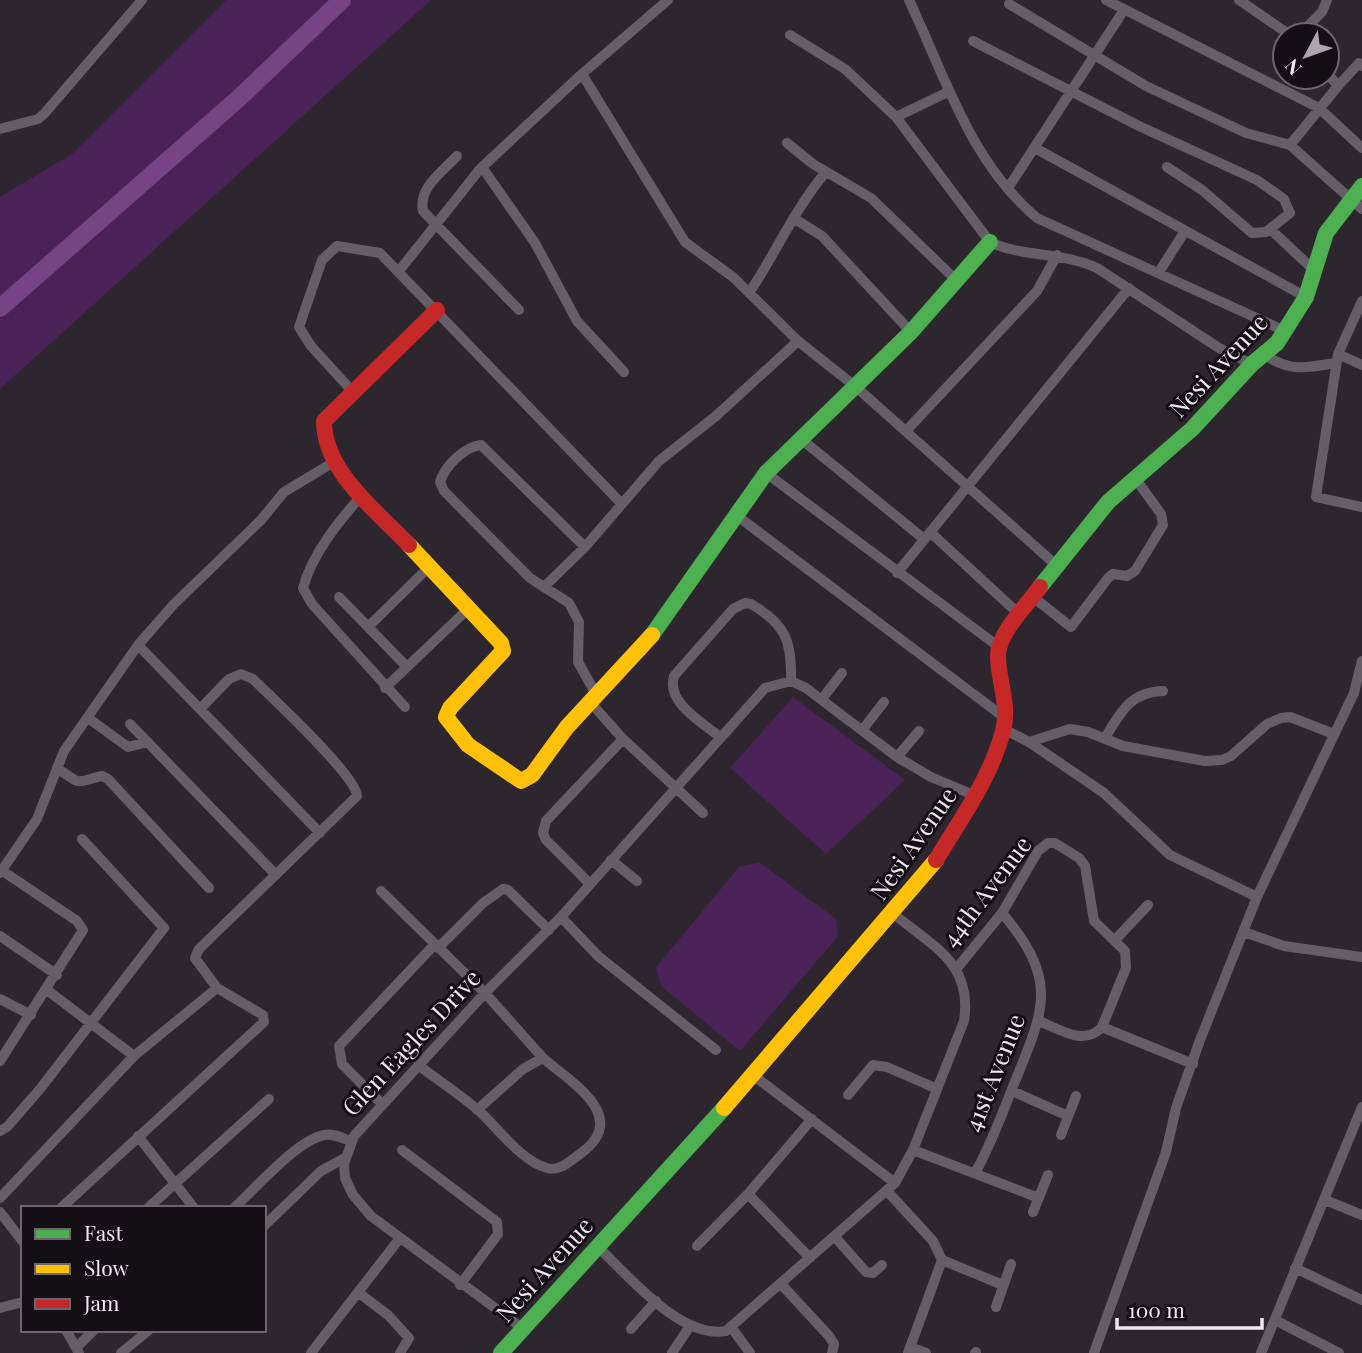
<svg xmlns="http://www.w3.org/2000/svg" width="1362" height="1353" viewBox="0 0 1362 1353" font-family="'Playfair Display',serif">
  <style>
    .green { fill: #4b2257 }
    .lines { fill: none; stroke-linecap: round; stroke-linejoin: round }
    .river { stroke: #764485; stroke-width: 18 }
    .street { stroke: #655d68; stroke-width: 10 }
    .fast { stroke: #4caf50; stroke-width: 16 }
    .slow { stroke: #ffc107; stroke-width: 16 }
    .jam { stroke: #c62828; stroke-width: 16 }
    .labels { text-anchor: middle; stroke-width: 6; stroke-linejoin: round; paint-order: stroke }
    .street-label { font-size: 24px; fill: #f0e8f3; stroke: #140e15 }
  </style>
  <rect width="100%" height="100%" fill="#2d262f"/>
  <path class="green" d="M 226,0 L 431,0 L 0,389 L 0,197 L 72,154 Z
    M 793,697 L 905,780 L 826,854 L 730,768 Z
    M 759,862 L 836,919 L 838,936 L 740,1051 L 661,986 L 656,967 L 739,867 Z"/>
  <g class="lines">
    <path class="river" d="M 0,308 L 239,98 L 342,0"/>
    <path class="street" d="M 909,0 C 945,76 970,162 1037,218 L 1285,331
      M 1106,0 L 1319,108 L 1362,148
      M 1239,0 L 1290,35
      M 1009,4 L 1146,86 L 1246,133 L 1290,145 L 1362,209
      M 790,35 L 845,69 L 896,117 L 990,242 C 1021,257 1062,252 1097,268 L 1219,348 L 1252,364
      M 1299,35 L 1322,12 L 1327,0
      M 973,41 L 1139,126 L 1257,180 L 1284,199 L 1290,213 L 1266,232 L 1252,233 L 1202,190 L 1167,167
      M 582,74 L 685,242 L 733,277 L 798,341 L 856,387 L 1056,565
      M 1338,86 L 1359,63 L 1362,66
      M 896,117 L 948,92
      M 0,129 L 38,119 L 44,114 L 142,0
      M 787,143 L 813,164 L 871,198 L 958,282
      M 1290,145 L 1338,86 L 1327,73
      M 1035,148 L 1306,297
      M 457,156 C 442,172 418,188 423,211 L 519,310
      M 482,167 L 535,243 L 577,321 L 624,372
      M 1008,188 L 1124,10
      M 795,219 L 822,236 L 911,332
      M 1270,229 L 1315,271
      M 399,271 L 480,169 L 582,74 L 668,0
      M 1159,272 L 1185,231
      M 749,293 C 776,253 795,208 826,172
      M 1362,301 L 1338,354 L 1316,497 L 1362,507
      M 1338,354 L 1362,365
      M 1265,355 C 1289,372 1307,368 1335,363
      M 353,392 L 311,346 L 299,327 L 322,260 L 337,246 L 380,253 L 620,502
      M 906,431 L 1037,291 L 1057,255
      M 801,439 L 924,539
      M 766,473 L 999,647
      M 362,495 C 339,521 312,554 303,588 L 312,604 L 405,707
      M 736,515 L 1005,718
      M 930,532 L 1020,615
      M 585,547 L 481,445 C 464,447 445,466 440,482 L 444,491 L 530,578 L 569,603 L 579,622 L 578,662 L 597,696
      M 897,573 L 1129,288
      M 545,586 L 585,547 L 659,461 L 716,416 L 798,341
      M 339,597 L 407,667
      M 1033,597 L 1071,627 L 1108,578 L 1113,574 L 1127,576 L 1135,571 L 1163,525 L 1161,514 L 1135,478
      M 368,627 L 430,566
      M 138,645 L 320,833
      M 385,688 L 469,608
      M 822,699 L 842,673
      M 591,703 L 623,739
      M 88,718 L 128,747 L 148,742
      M 130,724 L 276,875
      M 863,729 L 884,702
      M 1004,729 L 1029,742 L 1104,793 L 1170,855 L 1257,897
      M 720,737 C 702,722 666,703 674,676 L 733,609 L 745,603 L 751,604 C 786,624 792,642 791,681
      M 1105,738 C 1120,713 1130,692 1163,691
      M 1029,742 L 1070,729 L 1088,732 L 1123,746 L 1205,761 L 1222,760 L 1231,756 L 1267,724 L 1281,718 L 1290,717 L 1334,734
      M 897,757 L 919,731
      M 57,768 C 84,787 74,782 102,776 L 108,779 L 209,888
      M 611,860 L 637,881
      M 0,873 L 37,819 L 64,751 L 138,645 L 174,604 L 261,520 L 284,492 L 334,462
      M 590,884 L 546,840 L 543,833 L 546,821 L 623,739 L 703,813
      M 381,891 L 485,993 L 543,1058
      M 561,917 L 598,956 L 716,1050
      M 1244,932 L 1284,946 L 1362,957
      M 0,936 L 57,975
      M 1115,940 L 1148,905
      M 438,948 L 483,903 L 503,889 L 508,890 L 549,930
      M 957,968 L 1002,913 L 1038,851 L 1048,843 L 1055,843 L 1079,858 L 1085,866 L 1094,921 L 1125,951 L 1126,968 L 1102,1027 C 1084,1047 1059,1029 1039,1021
      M 47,990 L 134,1056
      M 0,999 L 31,1015
      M 1102,1027 L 1193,1064
      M 0,1061 L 83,930 L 77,921 L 1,870
      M 418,1065 C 438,1080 459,1094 478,1110 C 498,1128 521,1161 547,1168 C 560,1172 571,1160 580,1154 C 631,1117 573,1084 543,1058 L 523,1069 L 477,1110
      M 754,1076 L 895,1183
      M 1012,1091 L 1068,1116
      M 848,1095 L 873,1065 L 887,1067 L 935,1088
      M 381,1103 L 342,1064 L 339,1046 L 435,944
      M 0,1131 L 7,1127 L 40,1089 L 164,928 L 82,839
      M 1061,1135 L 1076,1096
      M 138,1136 L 194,1208
      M 402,1150 L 497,1222 L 498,1234 L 460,1285
      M 913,1150 L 1039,1198
      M 975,1173 C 991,1145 1002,1114 1014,1084 C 1044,1010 1060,981 1002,913
      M 888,1192 L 933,1241 L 942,1260 L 908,1353
      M 748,1194 L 810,1258
      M 0,1198 L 134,1056 L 217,988
      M 1325,1200 L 1362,1215
      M 61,1208 L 264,1022 L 263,1015 L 217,988 L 195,958 L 199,949 L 357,796 C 356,775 273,699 253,679 L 241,674 L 229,679 L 200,709
      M 148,1208 L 269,1099
      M 234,1208 C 256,1188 296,1141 324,1135 C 333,1133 342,1138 350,1141
      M 0,1212 L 23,1242
      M 1033,1212 L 1048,1175
      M 264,1226 L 321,1171 L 345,1158
      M 835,1237 L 866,1272 L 873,1273 L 882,1265
      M 597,1246 C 629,1276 680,1339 726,1331 L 895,1183 L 913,1150 L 964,1021 C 973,963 933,947 894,914
      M 697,1246 L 748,1194 L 812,1119
      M 942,1260 L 1003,1285
      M 1295,1268 L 1362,1300
      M 781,1284 L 829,1336 L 834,1344 L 832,1353
      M 359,1293 L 388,1315 L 409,1338 L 400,1353
      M 996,1307 L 1011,1264
      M 0,1308 L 23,1302
      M 1275,1320 L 1339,1353
      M 731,1327 L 750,1353
      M 522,1328 L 371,1216 L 353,1195 L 345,1178 L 344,1164 L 354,1136 L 485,993 L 561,917 L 765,688 L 791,681 L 806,688 L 897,757 L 931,777 L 976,796
      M 631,1329 L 656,1301
      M 66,1330 L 79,1353
      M 77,1347 L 94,1330
      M 910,1347 L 926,1353
      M 121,1353 L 149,1330
      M 311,1353 L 400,1238
      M 672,1353 L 690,1326
      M 975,1353 L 976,1352
      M 1094,1353 L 1166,1152 L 1176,1108 L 1200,1040 L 1257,897 L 1354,693 L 1362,661
      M 1261,1353 L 1362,1107"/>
    <path class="fast" d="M 1040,587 L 1108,502 L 1192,429 L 1252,364 L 1277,343 L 1306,297 L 1326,233 L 1362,186
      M 652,635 L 766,473 L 911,332 L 990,242
      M 501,1353 L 724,1108"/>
    <path class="slow" d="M 409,545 L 501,643 L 503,651 L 450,708 L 446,717 L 468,745 L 521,781 L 532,775 L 567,727 L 652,635
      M 724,1108 L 936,860"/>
    <path class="jam" d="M 409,545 C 377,511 324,472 324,421 L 437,310
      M 936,860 C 961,819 991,777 1003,731 C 1010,706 998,680 998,656 C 998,633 1027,605 1040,587"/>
  </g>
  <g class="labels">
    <g class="street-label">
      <text transform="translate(1219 366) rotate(-47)" y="8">Nesi Avenue</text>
      <text transform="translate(914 844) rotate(-55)" y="8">Nesi Avenue</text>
      <text transform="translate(987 892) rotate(-53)" y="8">44th Avenue</text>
      <text transform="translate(412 1043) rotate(-47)" y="8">Glen Eagles Drive</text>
      <text transform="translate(995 1073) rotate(-68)" y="8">41st Avenue</text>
      <text transform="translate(545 1270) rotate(-48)" y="8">Nesi Avenue</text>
    </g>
  </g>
  <rect x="21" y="1206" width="245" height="126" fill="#140e15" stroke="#6c656e" stroke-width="2"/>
  <rect x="35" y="1229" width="35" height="10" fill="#4caf50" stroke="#6c656e" stroke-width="2"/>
  <text x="84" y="1241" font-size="21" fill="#f0e8f3">Fast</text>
  <rect x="35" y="1264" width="35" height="10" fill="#ffc107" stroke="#6c656e" stroke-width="2"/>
  <text x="84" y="1276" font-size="21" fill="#f0e8f3">Slow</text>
  <rect x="35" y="1299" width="35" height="10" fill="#c62828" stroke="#6c656e" stroke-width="2"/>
  <text x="84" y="1311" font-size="21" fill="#f0e8f3">Jam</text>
  <g transform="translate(1306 56) rotate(229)"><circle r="33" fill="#140e15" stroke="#6c656e" stroke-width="2"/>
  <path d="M0-5L12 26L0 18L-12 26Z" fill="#aca4ae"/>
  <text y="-10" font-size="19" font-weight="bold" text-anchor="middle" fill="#f0e8f3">N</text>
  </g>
  <path d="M1117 1318v10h145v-10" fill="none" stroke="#f0e8f3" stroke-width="3.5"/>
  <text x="1128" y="1318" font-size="21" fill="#f0e8f3" stroke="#140e15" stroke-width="5" paint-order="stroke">100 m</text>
</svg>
